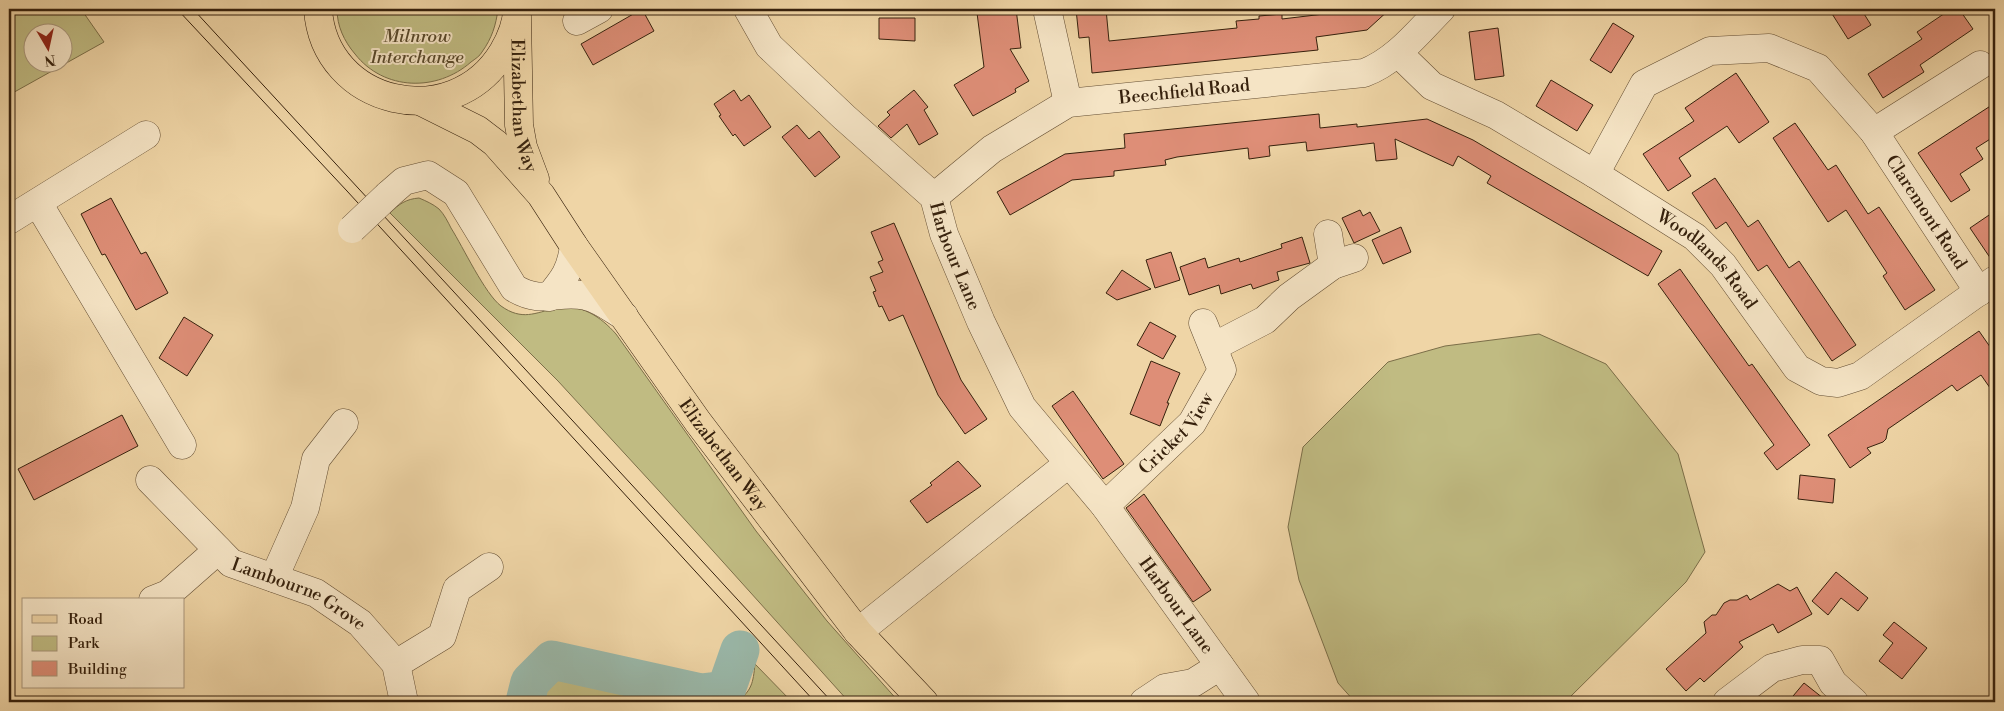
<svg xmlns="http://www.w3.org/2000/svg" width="2004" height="711" viewBox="0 0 2004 711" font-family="'Libre Bodoni',serif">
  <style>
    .green { fill: #c0bb82; stroke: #7b6e48; fill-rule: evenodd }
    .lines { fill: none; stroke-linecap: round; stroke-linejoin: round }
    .river { stroke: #9ab8a9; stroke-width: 39 }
    .building { fill: #de8e77; stroke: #36210d }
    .minor-casing { stroke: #644e33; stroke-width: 29 }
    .major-casing { stroke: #36210d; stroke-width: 29 }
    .highway-casing { stroke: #36210d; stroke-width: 29 }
    .minor { stroke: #f5e4c5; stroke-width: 28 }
    .major { stroke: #efd5a6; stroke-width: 28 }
    .highway { stroke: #efd5a6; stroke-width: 28 }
    .tram { stroke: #36210d; stroke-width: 1 }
    .minor-bridge-casing { stroke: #644e33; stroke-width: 29; stroke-linecap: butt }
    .minor-bridge { stroke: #f5e4c5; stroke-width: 28 }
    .labels { text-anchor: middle; stroke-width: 4; stroke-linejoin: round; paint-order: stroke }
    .park-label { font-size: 18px; font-style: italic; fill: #58482a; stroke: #f5e4c5 }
    .street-label { font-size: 18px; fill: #36210d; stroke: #f5e4c5 }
  </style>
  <rect width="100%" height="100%" fill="#efd5a6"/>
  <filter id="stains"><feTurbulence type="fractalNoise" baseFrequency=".004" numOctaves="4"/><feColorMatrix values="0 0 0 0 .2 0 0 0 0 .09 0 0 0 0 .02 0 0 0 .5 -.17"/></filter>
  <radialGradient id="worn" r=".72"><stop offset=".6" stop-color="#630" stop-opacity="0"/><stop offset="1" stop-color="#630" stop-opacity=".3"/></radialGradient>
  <path class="green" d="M 9,9 L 81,9 L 104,42 L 9,95 ZM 62,32 L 62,62 L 32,62 L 32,32 Z
    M 337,9 L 498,9 C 496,25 492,38 482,52 C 480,56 475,59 471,62 C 437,92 384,91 355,54 C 344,41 337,26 337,9 Z
    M 419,198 C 426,201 433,204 439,209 C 444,214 448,222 451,228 C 463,247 485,294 501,306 C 522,321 535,313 556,308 C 581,303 601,317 616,334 L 756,531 L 827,621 L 899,702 L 849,702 L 660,492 L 558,381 L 390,213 C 399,204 406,199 419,198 Z
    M 1539,334 L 1606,364 L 1678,454 L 1705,552 L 1686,582 L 1565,702 L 1355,702 L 1338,683 L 1299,580 L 1288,527 L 1303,447 L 1388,362 L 1445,346 Z
    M 755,664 L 792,702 L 736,702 C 752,691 753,683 755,664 Z
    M 561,671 L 679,702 L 533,702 C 535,683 542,675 561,671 Z"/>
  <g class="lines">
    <path class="river" d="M 525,702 L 530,682 L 552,660 L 701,693 L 726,690 L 740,650"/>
  </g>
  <path class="building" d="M 642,9 L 654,31 L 593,65 L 581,44 Z
    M 984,9 L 1016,9 L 1021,48 L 1010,49 L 1029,81 L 1015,89 L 1016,92 L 973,116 L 954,85 L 984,67 L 977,13 L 985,12 Z
    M 1076,9 L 1106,9 L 1109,41 L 1237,28 L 1236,21 L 1259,19 L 1259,16 L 1282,14 L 1282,19 L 1366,9 L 1390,9 L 1367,30 L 1316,37 L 1318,50 L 1092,73 L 1089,37 L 1079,38 Z
    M 1829,9 L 1861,9 L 1871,25 L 1848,39 Z
    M 1951,9 L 1959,9 L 1973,29 L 1920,65 L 1924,72 L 1883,98 L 1868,74 L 1922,39 L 1917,32 Z
    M 879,18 L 915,18 L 915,41 L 879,39 Z
    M 1613,23 L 1634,36 L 1611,73 L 1590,60 Z
    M 1498,28 L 1504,76 L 1475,80 L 1469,32 Z
    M 1736,73 L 1769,122 L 1739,143 L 1727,126 L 1679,158 L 1691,176 L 1668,191 L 1643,154 L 1694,121 L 1685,108 Z
    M 1551,80 L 1593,105 L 1577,131 L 1536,106 Z
    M 734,90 L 741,101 L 749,95 L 771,127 L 744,146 L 735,134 L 733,136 L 719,116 L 721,115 L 714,104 Z
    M 914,90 L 928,107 L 924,110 L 938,134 L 919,145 L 907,124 L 891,138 L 878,126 L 890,115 L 887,112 Z
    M 1995,103 L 1995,136 L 1976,148 L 1983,159 L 1960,174 L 1970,190 L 1951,202 L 1918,153 Z
    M 1319,114 L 1320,128 L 1357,124 L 1357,127 L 1427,119 L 1473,140 L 1662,251 L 1648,276 L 1487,183 L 1491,176 L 1458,156 L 1453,166 L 1395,139 L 1397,159 L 1376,161 L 1374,143 L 1307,151 L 1306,142 L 1269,146 L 1270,156 L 1249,159 L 1248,148 L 1177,157 L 1165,160 L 1166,165 L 1114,171 L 1114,176 L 1072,180 L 1010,215 L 997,192 L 1065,154 L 1125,148 L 1124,134 Z
    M 1795,123 L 1828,170 L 1836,165 L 1868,214 L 1879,207 L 1935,290 L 1905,310 L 1883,276 L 1887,273 L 1846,210 L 1828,222 L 1773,138 Z
    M 797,125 L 809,139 L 819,131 L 840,157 L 815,177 L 782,137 Z
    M 1715,178 L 1748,227 L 1758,220 L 1789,268 L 1799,261 L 1856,345 L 1832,361 L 1767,265 L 1758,271 L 1726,222 L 1716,229 L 1692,193 Z
    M 111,198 L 141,254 L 146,252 L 168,293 L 136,310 L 105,254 L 102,255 L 81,214 Z
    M 1360,210 L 1363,216 L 1370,212 L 1380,231 L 1354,243 L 1342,218 Z
    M 1995,211 L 1995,265 L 1970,228 Z
    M 894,223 L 961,380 L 987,419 L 965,434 L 938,395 L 903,315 L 889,321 L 882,306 L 879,307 L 873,292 L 876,291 L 870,277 L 883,272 L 878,262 L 883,260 L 871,232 Z
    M 1401,227 L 1411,252 L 1383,264 L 1372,240 Z
    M 1302,237 L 1310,263 L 1277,272 L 1279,280 L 1253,289 L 1251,284 L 1221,294 L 1219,285 L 1189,295 L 1180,267 L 1205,258 L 1208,268 L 1239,258 L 1240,262 L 1282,248 L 1281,244 Z
    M 1171,252 L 1180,280 L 1155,288 L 1146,260 Z
    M 1680,269 L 1749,366 L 1752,364 L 1810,445 L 1777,470 L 1764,453 L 1774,445 L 1658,284 Z
    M 1122,270 L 1151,289 L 1117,300 L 1106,293 Z
    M 184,317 L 213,335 L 187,376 L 159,358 Z
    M 1150,322 L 1176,336 L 1163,359 L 1137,345 Z
    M 1979,331 L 1995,354 L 1995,395 L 1981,375 L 1957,391 L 1952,385 L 1888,429 L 1886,439 L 1883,442 L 1867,448 L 1871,453 L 1850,468 L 1828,435 Z
    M 1151,361 L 1180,373 L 1167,403 L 1169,403 L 1160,426 L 1130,414 Z
    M 1073,391 L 1124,464 L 1103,479 L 1052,406 Z
    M 122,415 L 138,446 L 34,500 L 18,469 Z
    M 958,461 L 981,486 L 927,523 L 910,501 L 932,485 L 930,483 Z
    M 1800,475 L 1835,479 L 1833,503 L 1798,499 Z
    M 1144,494 L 1211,590 L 1193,602 L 1126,508 Z
    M 1836,572 L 1868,598 L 1858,611 L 1841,598 L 1828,615 L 1812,601 Z
    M 1778,584 L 1790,591 L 1797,587 L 1812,614 L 1778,633 L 1773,624 L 1739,642 L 1743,647 L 1704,682 L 1700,678 L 1686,691 L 1666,669 L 1706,633 L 1704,622 L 1712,615 L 1716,615 L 1724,603 L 1730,600 L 1737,600 L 1747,595 L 1750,600 Z
    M 1894,622 L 1927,648 L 1902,679 L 1879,661 L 1893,643 L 1883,635 Z
    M 1804,683 L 1828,702 L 1788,702 Z"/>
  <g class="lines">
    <defs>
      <g id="minor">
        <path id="s1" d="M 748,9 L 769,46 L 844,117 L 934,197 L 944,234 L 981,322 L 1022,407 L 1105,506 L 1246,702"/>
        <path d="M 1047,9 L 1068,103"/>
        <path d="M 577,21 L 599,9"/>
        <path id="s2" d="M 1398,53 L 1432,86 L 1496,115 L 1595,174 L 1695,237 L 1723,265 L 1797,368 L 1821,381 L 1838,383 L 1860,376 L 1995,280"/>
        <path d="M 1874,132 L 1980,65"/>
        <path id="s3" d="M 1595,174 L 1644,84 L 1710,51 L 1769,48 L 1818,68 L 1874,132 L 1979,292"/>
        <path d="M 388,195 L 404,181 L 428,175 L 456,193 L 514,288 C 545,306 557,289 586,296 C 600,299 612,309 624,316"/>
        <path id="s4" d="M 934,197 L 992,149 L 1068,103 L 1364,73 C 1396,61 1418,32 1441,9"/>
        <path d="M 38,203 L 182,445"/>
        <path d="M 9,220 L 146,135"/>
        <path d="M 1328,234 L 1333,265"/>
        <path d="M 549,297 C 564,279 571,270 574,246"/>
        <path d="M 1213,347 L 1265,320 L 1289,297 L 1333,265 L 1354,258"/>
        <path id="s5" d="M 150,480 L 231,563 L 316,593 L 360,623 L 396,664 L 404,702"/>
        <path id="s6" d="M 1105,506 L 1192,423 L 1222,370 L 1203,323"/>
        <path d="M 274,578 L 305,508 L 316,459 L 344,423"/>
        <path d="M 153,600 L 168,594 L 218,550"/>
        <path d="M 858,632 L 1068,464"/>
        <path d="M 396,664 L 442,636 L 457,589 L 489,567"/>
        <path d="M 1144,702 L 1165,688 L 1193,683 L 1220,666"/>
        <path d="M 1727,702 L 1772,668 L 1802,660 L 1820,660 L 1833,683 L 1854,702"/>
      </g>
      <g id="major">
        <path id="s7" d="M 517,17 L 519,125 L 523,147 L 535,179"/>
        <path id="s8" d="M 422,102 L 478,130 L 495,143 L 541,195 L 574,246 L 698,422 L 858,632 L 924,702"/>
      </g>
      <path id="highway" d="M 318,9 C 324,106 453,135 503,52 C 510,40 517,24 517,9"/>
    </defs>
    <use href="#minor" class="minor-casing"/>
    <use href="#major" class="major-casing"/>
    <use href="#highway" class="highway-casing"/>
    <use href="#minor" class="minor"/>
    <use href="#major" class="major"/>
    <use href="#highway" class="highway"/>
    <path class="tram" d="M 177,9 L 347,191 L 815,702
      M 193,9 L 832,702"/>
    <defs>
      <path id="minor-bridge" d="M 352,229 L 388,195"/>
    </defs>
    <use href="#minor-bridge" class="minor-bridge-casing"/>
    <use href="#minor-bridge" class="minor-bridge"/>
  </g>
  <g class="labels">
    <g class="park-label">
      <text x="417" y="42">Milnrow<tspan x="417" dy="21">Interchange</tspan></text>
    </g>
    <g class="street-label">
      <text dy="6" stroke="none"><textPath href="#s4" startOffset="281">Beechfield Road</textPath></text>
      <text dy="6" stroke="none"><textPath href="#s7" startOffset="89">Elizabethan Way</textPath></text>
      <text dy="6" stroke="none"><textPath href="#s3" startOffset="469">Claremont Road</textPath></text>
      <text dy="6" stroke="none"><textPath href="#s1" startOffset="329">Harbour Lane</textPath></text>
      <text dy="6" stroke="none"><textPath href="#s2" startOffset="375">Woodlands Road</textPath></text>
      <text dy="6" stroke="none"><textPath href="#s6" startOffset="102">Cricket View</textPath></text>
      <text dy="6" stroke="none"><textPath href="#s8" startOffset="471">Elizabethan Way</textPath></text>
      <text dy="6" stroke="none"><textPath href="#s5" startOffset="191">Lambourne Grove</textPath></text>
      <text dy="6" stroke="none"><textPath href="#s1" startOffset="746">Harbour Lane</textPath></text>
    </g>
  </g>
  <rect width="2004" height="711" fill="none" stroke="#efd5a6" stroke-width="30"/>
  <rect x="10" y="10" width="1984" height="691" fill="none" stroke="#36210d" stroke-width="2.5"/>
  <rect x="15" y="15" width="1974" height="681" fill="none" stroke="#36210d"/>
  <rect x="22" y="598" width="162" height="90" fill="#f5e4c5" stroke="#a9967b"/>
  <rect x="32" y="615" width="25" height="8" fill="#efd5a6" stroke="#a9967b"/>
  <text x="68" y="624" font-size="15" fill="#36210d">Road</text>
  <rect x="32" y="636" width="25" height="15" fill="#c0bb82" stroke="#a9967b"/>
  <text x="68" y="648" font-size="15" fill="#36210d">Park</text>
  <rect x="32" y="661" width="25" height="15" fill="#de8e77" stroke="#a9967b"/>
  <text x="68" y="674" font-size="15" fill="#36210d">Building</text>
  <g transform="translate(48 48) rotate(171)"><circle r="24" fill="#f5e4c5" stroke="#a9967b"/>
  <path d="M0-4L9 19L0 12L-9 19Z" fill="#8f2418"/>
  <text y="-8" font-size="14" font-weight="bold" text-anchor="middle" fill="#36210d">N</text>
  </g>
  <rect width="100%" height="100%" filter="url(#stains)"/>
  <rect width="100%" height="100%" fill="url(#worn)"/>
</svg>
